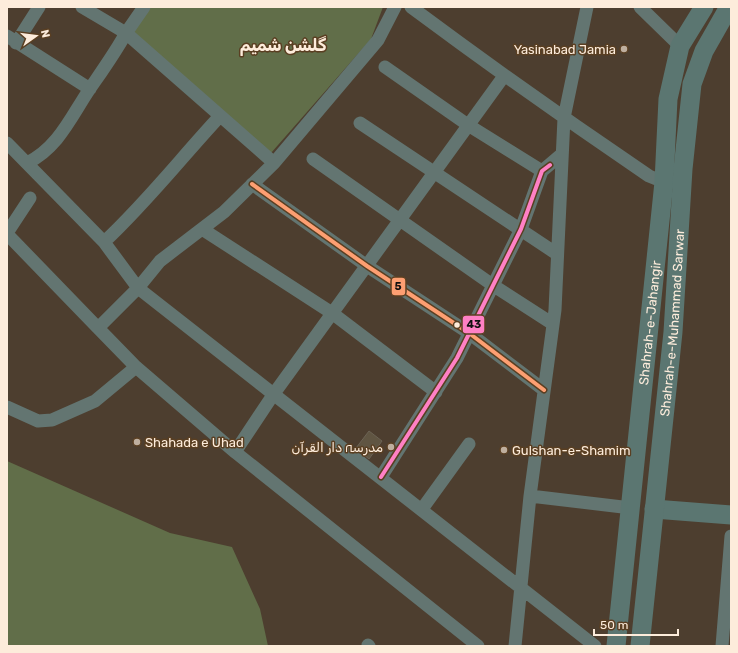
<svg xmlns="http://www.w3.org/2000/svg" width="738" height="653" viewBox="0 0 738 653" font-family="Rubik,Cairo,sans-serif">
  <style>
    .green { fill: #616e49 }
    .building { fill: #605542; stroke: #6b6254 }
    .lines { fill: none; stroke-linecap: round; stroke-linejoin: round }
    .street { stroke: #637571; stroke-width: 13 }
    .secondary { stroke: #5b7671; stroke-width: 19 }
    .bus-1-casing { stroke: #5a3f22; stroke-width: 7 }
    .bus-2-casing { stroke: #5a3f22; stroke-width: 7 }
    .bus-1 { stroke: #fd9f72; stroke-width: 4 }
    .bus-2 { stroke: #ff80c5; stroke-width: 4 }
    .poi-dot { fill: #bfaf9f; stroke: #5a3f22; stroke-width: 1.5 }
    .bus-dot { fill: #fdecdb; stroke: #5a3f22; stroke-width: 1.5 }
    .labels { text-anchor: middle; stroke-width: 3; stroke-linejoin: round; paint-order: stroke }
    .poi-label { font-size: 13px; fill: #fdecdb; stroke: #5a3f22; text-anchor: end }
    .street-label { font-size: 13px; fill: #fdecdb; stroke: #5a3f22 }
    .district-label { font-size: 17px; font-weight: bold; fill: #fdecdb; stroke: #5a3f22 }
    .line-badge { stroke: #5a3f22; stroke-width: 1.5 }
    .pale-badge-label { font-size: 11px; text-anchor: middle; font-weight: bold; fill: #111 }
  </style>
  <rect width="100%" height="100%" fill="#4d3e2f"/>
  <path class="green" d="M 147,7 L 383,7 L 371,39 L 271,153 L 130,30 Z
    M 7,461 L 170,533 L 232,547 L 260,609 L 268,646 L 7,646 Z"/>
  <path class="building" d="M 369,431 L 382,441 L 369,459 L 356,448 Z"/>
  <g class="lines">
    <path class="street" d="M 144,7 L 126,33 L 274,163
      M 395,7 L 378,40 L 274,163 L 224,212 L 160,261 L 138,288 L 98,328 L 136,367 L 235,452 L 478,646
      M 411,7 C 489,65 568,121 649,176 L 664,182
      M 640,7 L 680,46
      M 7,36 L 90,89
      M 16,43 L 39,7
      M 385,67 L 468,125 L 542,171
      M 360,123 L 557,254
      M 7,143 L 104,242 L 138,288 L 595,646
      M 313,159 L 494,286 L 553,324
      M 27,163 C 58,148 71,117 89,90 C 102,71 115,53 126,33 L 82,7
      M 252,184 L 367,266 L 469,333 L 544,390
      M 202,229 L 332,313 L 436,392
      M 7,233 L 30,198
      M 7,234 L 98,328
      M 104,242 C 146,203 181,158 220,116
      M 7,407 L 38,421 L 52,420 L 95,401 L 136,367
      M 235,452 L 273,395 L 504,76
      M 381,477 L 457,358 L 521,229 L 542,171 L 562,154
      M 530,496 L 631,508
      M 422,509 L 469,444
      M 368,645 L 369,646
      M 515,646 L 530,496 L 555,310 L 564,118 L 587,7
      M 722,646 L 731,536"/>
    <g class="secondary">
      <path d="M 654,509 L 731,515"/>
      <path id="s1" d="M 616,646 L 664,182 L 668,99 L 680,46 L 704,7"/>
      <path id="s2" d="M 640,646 L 673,332 L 683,169 L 692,84 L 704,51 L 729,7"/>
    </g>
    <defs>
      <path id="bus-1" d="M 252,184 L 367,266 L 469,333 L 544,390"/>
      <path id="bus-2" d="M 381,477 L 457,358 L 521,229 L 542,171 L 550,165"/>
    </defs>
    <use href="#bus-1" class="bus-1-casing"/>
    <use href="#bus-2" class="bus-2-casing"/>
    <use href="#bus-1" class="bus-1"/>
    <use href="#bus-2" class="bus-2"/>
  </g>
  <g class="poi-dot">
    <circle cx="624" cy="49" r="4"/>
    <circle cx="137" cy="442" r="4"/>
    <circle cx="391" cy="447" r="4"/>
    <circle cx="504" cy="450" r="4"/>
  </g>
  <circle class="bus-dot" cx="457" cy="325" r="3.5"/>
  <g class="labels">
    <g class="poi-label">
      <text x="616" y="54">Yasinabad Jamia</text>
      <text x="145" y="447" text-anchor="start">Shahada e Uhad</text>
      <text x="383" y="452">مدرسہ دار القرآن</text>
      <text x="512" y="455" text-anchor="start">Gulshan-e-Shamim</text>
    </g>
    <g class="street-label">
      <text dy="5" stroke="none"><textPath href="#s1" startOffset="325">Shahrah-e-Jahangir</textPath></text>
      <text dy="5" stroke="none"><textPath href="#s2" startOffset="325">Shahrah-e-Muhammad Sarwar</textPath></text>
    </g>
    <g class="district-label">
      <text x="283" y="51">گلشن شمیم</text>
    </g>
  </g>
  <g class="line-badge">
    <rect x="391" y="277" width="15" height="19" rx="4" fill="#fd9f72"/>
    <rect x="462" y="315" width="23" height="19" rx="4" fill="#ff80c5"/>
  </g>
  <g class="pale-badge-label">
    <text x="398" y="290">5</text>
    <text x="474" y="328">43</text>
  </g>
  <rect width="738" height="653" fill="none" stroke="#fdecdb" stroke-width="16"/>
  <g transform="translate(36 36) rotate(76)" stroke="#5a3f22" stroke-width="3" paint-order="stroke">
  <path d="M0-3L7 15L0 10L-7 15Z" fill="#fdecdb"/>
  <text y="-6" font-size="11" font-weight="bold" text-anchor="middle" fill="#fdecdb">N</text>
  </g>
  <path d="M594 629v6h84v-6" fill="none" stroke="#fdecdb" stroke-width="2"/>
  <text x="600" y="629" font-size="12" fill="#fdecdb" stroke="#5a3f22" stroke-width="3" paint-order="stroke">50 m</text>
</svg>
